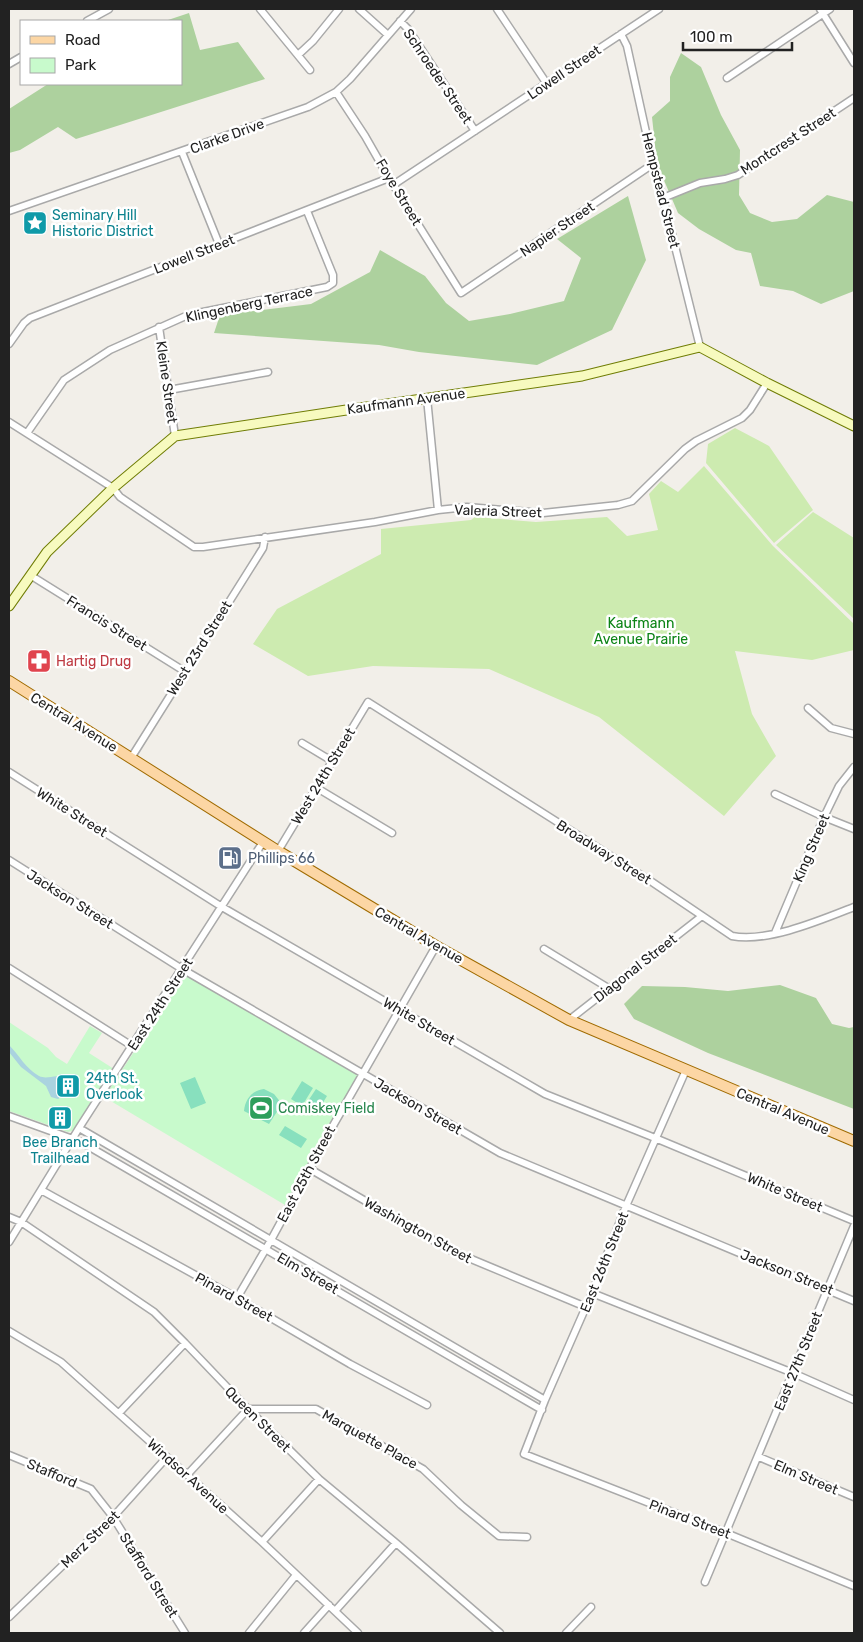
<svg xmlns="http://www.w3.org/2000/svg" width="863" height="1642" viewBox="0 0 863 1642" font-family="Rubik,sans-serif">
  <style>
    .grass { fill: #cdebb0 }
    .forest { fill: #add19e }
    .park { fill: #c8facc }
    .pitch { fill: #88e0be }
    .water { fill: #aad3df }
    .lines { fill: none; stroke-linecap: round; stroke-linejoin: round }
    .minor-casing { stroke: #a9a9a9; stroke-width: 9 }
    .secondary-casing { stroke: #707d05; stroke-width: 11 }
    .primary-casing { stroke: #a06b00; stroke-width: 12 }
    .minor { stroke: #fff; stroke-width: 6 }
    .secondary { stroke: #f7fabf; stroke-width: 9 }
    .primary { stroke: #fcd6a4; stroke-width: 10 }
    .labels { text-anchor: middle; stroke-width: 5; stroke-linejoin: round; paint-order: stroke }
    .street-label { font-size: 14px; fill: #222; stroke: #fff }
    .culture-label { font-size: 14px; fill: #0d838f; stroke: #fff; text-anchor: start }
    .park-label { font-size: 14px; fill: #0c8416; stroke: #fff }
    .health-label { font-size: 14px; fill: #be3a42; stroke: #fff; text-anchor: start }
    .service-label { font-size: 14px; fill: #4e5e75; stroke: #fff; text-anchor: start }
    .leisure-label { font-size: 14px; fill: #27864d; stroke: #fff; text-anchor: start }
  </style>
  <rect width="100%" height="100%" fill="#f2efe9"/>
  <path class="grass" d="M 735,428 L 769,446 L 813,510 L 774,543 L 706,463 L 708,444 Z
    M 704,466 L 773,546 L 854,624 L 854,650 L 812,660 L 735,651 L 752,714 L 776,756 L 724,816 L 599,717 L 489,669 L 373,666 L 308,676 L 253,644 L 277,609 L 381,554 L 381,529 L 471,520 L 475,517 L 536,522 L 607,517 L 627,536 L 658,530 L 649,494 L 661,481 L 678,492 Z
    M 813,512 L 854,538 L 854,619 L 776,545 Z"/>
  <path class="forest" d="M 189,13 L 200,50 L 238,42 L 265,79 L 76,139 L 58,127 L 20,150 L 9,153 L 9,109 L 48,84 L 181,84 L 181,21 L 165,21 Z
    M 681,53 L 701,67 L 721,115 L 740,150 L 739,195 L 750,213 L 772,222 L 797,219 L 827,195 L 854,202 L 854,291 L 821,304 L 793,291 L 760,286 L 751,253 L 736,250 L 699,229 L 678,213 L 657,164 L 652,117 L 670,101 L 670,77 Z
    M 628,196 L 646,260 L 612,330 L 537,365 L 419,352 L 379,345 L 214,333 L 220,315 L 311,304 L 370,272 L 380,250 L 425,276 L 446,303 L 469,321 L 510,314 L 564,301 L 581,258 L 557,239 Z
    M 780,985 L 816,998 L 832,1024 L 849,1028 L 854,1027 L 854,1109 L 708,1053 L 634,1019 L 624,1004 L 642,986 L 685,987 L 728,991 Z"/>
  <path class="park" d="M 187,972 L 362,1074 L 314,1162 L 310,1160 L 285,1205 L 104,1097 Z
    M 9,1022 L 48,1048 L 56,1057 L 67,1064 L 90,1026 L 102,1033 L 89,1053 L 114,1069 L 72,1131 L 68,1132 L 9,1111 Z"/>
  <path class="pitch" d="M 195,1077 L 206,1103 L 191,1109 L 180,1083 Z
    M 302,1081 L 313,1088 L 302,1106 L 291,1099 Z
    M 264,1089 L 274,1094 L 282,1104 L 269,1124 L 244,1111 C 245,1099 253,1090 264,1089 Z
    M 316,1089 L 327,1096 L 316,1114 L 304,1107 Z
    M 285,1126 L 307,1139 L 301,1148 L 279,1135 Z"/>
  <path class="water" d="M 9,1045 C 19,1055 26,1069 39,1076 C 50,1081 58,1070 65,1082 L 63,1082 L 60,1093 L 65,1094 L 58,1099 L 51,1097 L 46,1086 L 21,1067 L 9,1052 Z"/>
  <g class="lines">
    <defs>
      <path id="minor" d="M 260,9 L 310,70
        M 359,9 L 388,35
        M 497,9 L 547,84
        M 820,9 L 854,63
        M 87,21 L 109,9
        M 400,21 L 408,29 L 475,131
        M 621,34 L 627,46 L 653,164 L 663,198 L 700,347
        M 298,55 L 313,41 L 339,9
        M 9,64 L 21,57
        M 727,78 L 830,9
        M 336,92 L 365,136 L 389,178 L 461,293 L 653,164
        M 182,152 L 219,244
        M 393,185 L 659,9
        M 663,198 L 700,183 L 725,179 L 738,175 L 854,98
        M 9,211 L 308,107 L 336,92 L 350,79 L 411,9
        M 159,327 L 175,436
        M 9,344 L 24,323 L 30,318 L 389,178
        M 169,390 L 268,372
        M 427,398 L 438,510
        M 9,422 L 113,488 L 120,497 L 194,547 L 203,547 L 375,522 L 438,510 L 467,507 L 543,513 L 618,505 L 632,501 L 685,449 L 696,441 L 742,418 L 750,410 L 767,383
        M 27,433 L 64,380 L 110,350 L 188,315 L 327,287 L 333,283 L 333,275 L 307,211
        M 30,575 L 184,671
        M 808,708 L 831,728 L 854,734
        M 302,743 L 332,761
        M 131,758 L 263,548 L 265,537
        M 9,772 L 222,907 L 545,1094 L 655,1138 L 854,1221
        M 317,788 L 392,833
        M 775,794 L 824,817 L 854,829
        M 278,851 L 368,702 L 652,882 L 732,936 C 767,943 821,920 854,907
        M 9,860 L 182,969 L 500,1153 L 854,1301
        M 775,933 L 824,817 L 839,786 L 854,767
        M 544,949 L 610,989
        M 9,968 L 132,1046
        M 569,1020 L 702,916
        M 686,1070 L 626,1206 L 592,1293 L 545,1400 L 524,1454 L 726,1533 L 854,1586
        M 9,1116 L 81,1142 L 542,1410
        M 79,1128 L 545,1400
        M 310,1169 L 452,1251 L 586,1307
        M 41,1190 L 237,1298 L 350,1364 L 427,1405
        M 9,1217 L 21,1222 L 154,1312 L 185,1343 L 248,1409 L 319,1479 L 396,1543 L 500,1633
        M 9,1242 L 79,1128 L 263,842
        M 592,1293 L 793,1373 L 854,1400
        M 237,1298 L 271,1240 L 334,1124 L 436,946
        M 9,1331 L 61,1362 L 262,1542 L 358,1633
        M 119,1413 L 185,1343
        M 9,1455 L 91,1489 L 113,1517 L 185,1633
        M 759,1457 L 854,1497
        M 187,1475 L 248,1409 L 316,1409 L 423,1469 L 461,1505 L 499,1536 L 527,1537
        M 262,1542 L 319,1479
        M 705,1582 L 854,1226
        M 335,1611 L 396,1543
        M 9,1617 L 113,1517 L 167,1457
        M 249,1633 L 296,1575
        M 304,1633 L 329,1605
        M 566,1633 L 591,1607"/>
      <path id="secondary" d="M 9,606 L 47,552 L 113,488 L 175,436 L 353,409 L 582,376 L 700,347 L 767,383 L 854,426"/>
      <path id="primary" d="M 9,681 L 278,851 L 436,946 L 569,1020 L 854,1141"/>
    </defs>
    <use href="#minor" class="minor-casing"/>
    <use href="#secondary" class="secondary-casing"/>
    <use href="#primary" class="primary-casing"/>
    <use href="#minor" class="minor"/>
    <use href="#secondary" class="secondary"/>
    <use href="#primary" class="primary"/>
  </g>
  <defs>
    <symbol id="sight-square" viewBox="-11 -11 22 22"><rect x="-9" y="-9" width="18" height="18" rx="4" fill="#0f9aa8" stroke="#fff"/><path d="M0-6L1.8-2.2L6-1.7L2.9 1.2L3.7 5.4L0 3.3L-3.7 5.4L-2.9 1.2L-6-1.7L-1.8-2.2Z" fill="#fff"/></symbol>
    <symbol id="pharmacy-square" viewBox="-11 -11 22 22"><rect x="-9" y="-9" width="18" height="18" rx="4" fill="#e0444e" stroke="#fff"/><path d="M-2-6h4v4h4v4h-4v4h-4v-4h-4v-4h4Z" fill="#fff"/></symbol>
    <symbol id="fuel-square" viewBox="-11 -11 22 22"><rect x="-9" y="-9" width="18" height="18" rx="4" fill="#5c6f8a" stroke="#fff"/><path d="M-5.5-6h7V0h2V4h1.3V-2.5L3-4.5l.8-.8L6-3V5H2.5V1h-1V6h-7ZM-4.2-4.7v3.2H.2V-4.7Z" fill="#fff"/></symbol>
    <symbol id="building-square" viewBox="-11 -11 22 22"><rect x="-9" y="-9" width="18" height="18" rx="4" fill="#0f9aa8" stroke="#fff"/><path d="M-4-6H4V6H1V3H-1V6H-4ZM-2.5-4.3h1.7v1.8h-1.7ZM.8-4.3h1.7v1.8H.8ZM-2.5-1h1.7V.8h-1.7ZM.8-1h1.7V.8H.8Z" fill="#fff"/></symbol>
    <symbol id="stadium-square" viewBox="-11 -11 22 22"><rect x="-9" y="-9" width="18" height="18" rx="4" fill="#2e9e5b" stroke="#fff"/><path d="M0-5a6.5 5 0 1 0 0 10a6.5 5 0 1 0 0-10ZM-3.5-1.8h7v3.6h-7Z" fill="#fff"/></symbol>
  </defs>
  <g fill-rule="evenodd">
    <use href="#sight-square" x="21" y="209" width="28" height="28"/>
    <use href="#pharmacy-square" x="25" y="647" width="28" height="28"/>
    <use href="#fuel-square" x="216" y="844" width="28" height="28"/>
    <use href="#building-square" x="54" y="1072" width="28" height="28"/>
    <use href="#stadium-square" x="247" y="1094" width="28" height="28"/>
    <use href="#building-square" x="46" y="1104" width="28" height="28"/>
  </g>
  <g class="labels">
    <g class="street-label">
      <text transform="translate(564 72) rotate(-34)" y="5">Lowell Street</text>
      <text transform="translate(438 76) rotate(56)" y="5">Schroeder Street</text>
      <text transform="translate(227 136) rotate(-20)" y="5">Clarke Drive</text>
      <text transform="translate(788 141) rotate(-33)" y="5">Montcrest Street</text>
      <text transform="translate(661 190) rotate(76)" y="5">Hempstead Street</text>
      <text transform="translate(399 192) rotate(59)" y="5">Foye Street</text>
      <text transform="translate(557 229) rotate(-34)" y="5">Napier Street</text>
      <text transform="translate(194 254) rotate(-21)" y="5">Lowell Street</text>
      <text transform="translate(249 304) rotate(-12)" y="5">Klingenberg Terrace</text>
      <text transform="translate(167 382) rotate(82)" y="5">Kleine Street</text>
      <text transform="translate(406 401) rotate(-8)" y="5">Kaufmann Avenue</text>
      <text transform="translate(498 511) rotate(2)" y="5">Valeria Street</text>
      <text transform="translate(107 623) rotate(32)" y="5">Francis Street</text>
      <text transform="translate(199 648) rotate(-58)" y="5">West 23rd Street</text>
      <text transform="translate(74 722) rotate(32)" y="5">Central Avenue</text>
      <text transform="translate(323 776) rotate(-59)" y="5">West 24th Street</text>
      <text transform="translate(72 812) rotate(32)" y="5">White Street</text>
      <text transform="translate(811 848) rotate(-67)" y="5">King Street</text>
      <text transform="translate(604 852) rotate(32)" y="5">Broadway Street</text>
      <text transform="translate(70 899) rotate(32)" y="5">Jackson Street</text>
      <text transform="translate(419 935) rotate(30)" y="5">Central Avenue</text>
      <text transform="translate(635 968) rotate(-38)" y="5">Diagonal Street</text>
      <text transform="translate(160 1004) rotate(-57)" y="5">East 24th Street</text>
      <text transform="translate(419 1021) rotate(30)" y="5">White Street</text>
      <text transform="translate(418 1106) rotate(30)" y="5">Jackson Street</text>
      <text transform="translate(783 1111) rotate(23)" y="5">Central Avenue</text>
      <text transform="translate(306 1174) rotate(-62)" y="5">East 25th Street</text>
      <text transform="translate(785 1192) rotate(23)" y="5">White Street</text>
      <text transform="translate(418 1230) rotate(29)" y="5">Washington Street</text>
      <text transform="translate(604 1262) rotate(-68)" y="5">East 26th Street</text>
      <text transform="translate(787 1272) rotate(22)" y="5">Jackson Street</text>
      <text transform="translate(308 1273) rotate(30)" y="5">Elm Street</text>
      <text transform="translate(234 1297) rotate(29)" y="5">Pinard Street</text>
      <text transform="translate(798 1361) rotate(-68)" y="5">East 27th Street</text>
      <text transform="translate(258 1419) rotate(45)" y="5">Queen Street</text>
      <text transform="translate(370 1439) rotate(29)" y="5">Marquette Place</text>
      <text transform="translate(52 1473) rotate(23)" y="5">Stafford</text>
      <text transform="translate(188 1476) rotate(42)" y="5">Windsor Avenue</text>
      <text transform="translate(806 1477) rotate(23)" y="5">Elm Street</text>
      <text transform="translate(690 1519) rotate(21)" y="5">Pinard Street</text>
      <text transform="translate(90 1539) rotate(-44)" y="5">Merz Street</text>
      <text transform="translate(149 1575) rotate(58)" y="5">Stafford Street</text>
    </g>
    <g class="culture-label">
      <text x="52" y="220">Seminary Hill<tspan x="52" dy="16">Historic District</tspan></text>
      <text x="86" y="1083">24th St.<tspan x="86" dy="16">Overlook</tspan></text>
      <text x="60" y="1147" text-anchor="middle">Bee Branch<tspan x="60" dy="16">Trailhead</tspan></text>
    </g>
    <g class="park-label">
      <text x="641" y="628">Kaufmann<tspan x="641" dy="16">Avenue Prairie</tspan></text>
    </g>
    <g class="health-label">
      <text x="56" y="666">Hartig Drug</text>
    </g>
    <g class="service-label">
      <text x="248" y="863">Phillips 66</text>
    </g>
    <g class="leisure-label">
      <text x="278" y="1113">Comiskey Field</text>
    </g>
  </g>
  <rect width="863" height="1642" fill="none" stroke="#222222" stroke-width="20"/>
  <rect x="20" y="20" width="162" height="65" fill="#ffffff" stroke="#a7a7a7"/>
  <rect x="30" y="36" width="25" height="8" fill="#fcd6a4" stroke="#a7a7a7"/>
  <text x="65" y="45" font-size="15" fill="#222222">Road</text>
  <rect x="30" y="58" width="25" height="15" fill="#c8facc" stroke="#a7a7a7"/>
  <text x="65" y="70" font-size="15" fill="#222222">Park</text>
  <path d="M683 42v8h109v-8" fill="none" stroke="#222222" stroke-width="2.5"/>
  <text x="690" y="42" font-size="15" fill="#222222" stroke="#ffffff" stroke-width="4" paint-order="stroke">100 m</text>
</svg>
